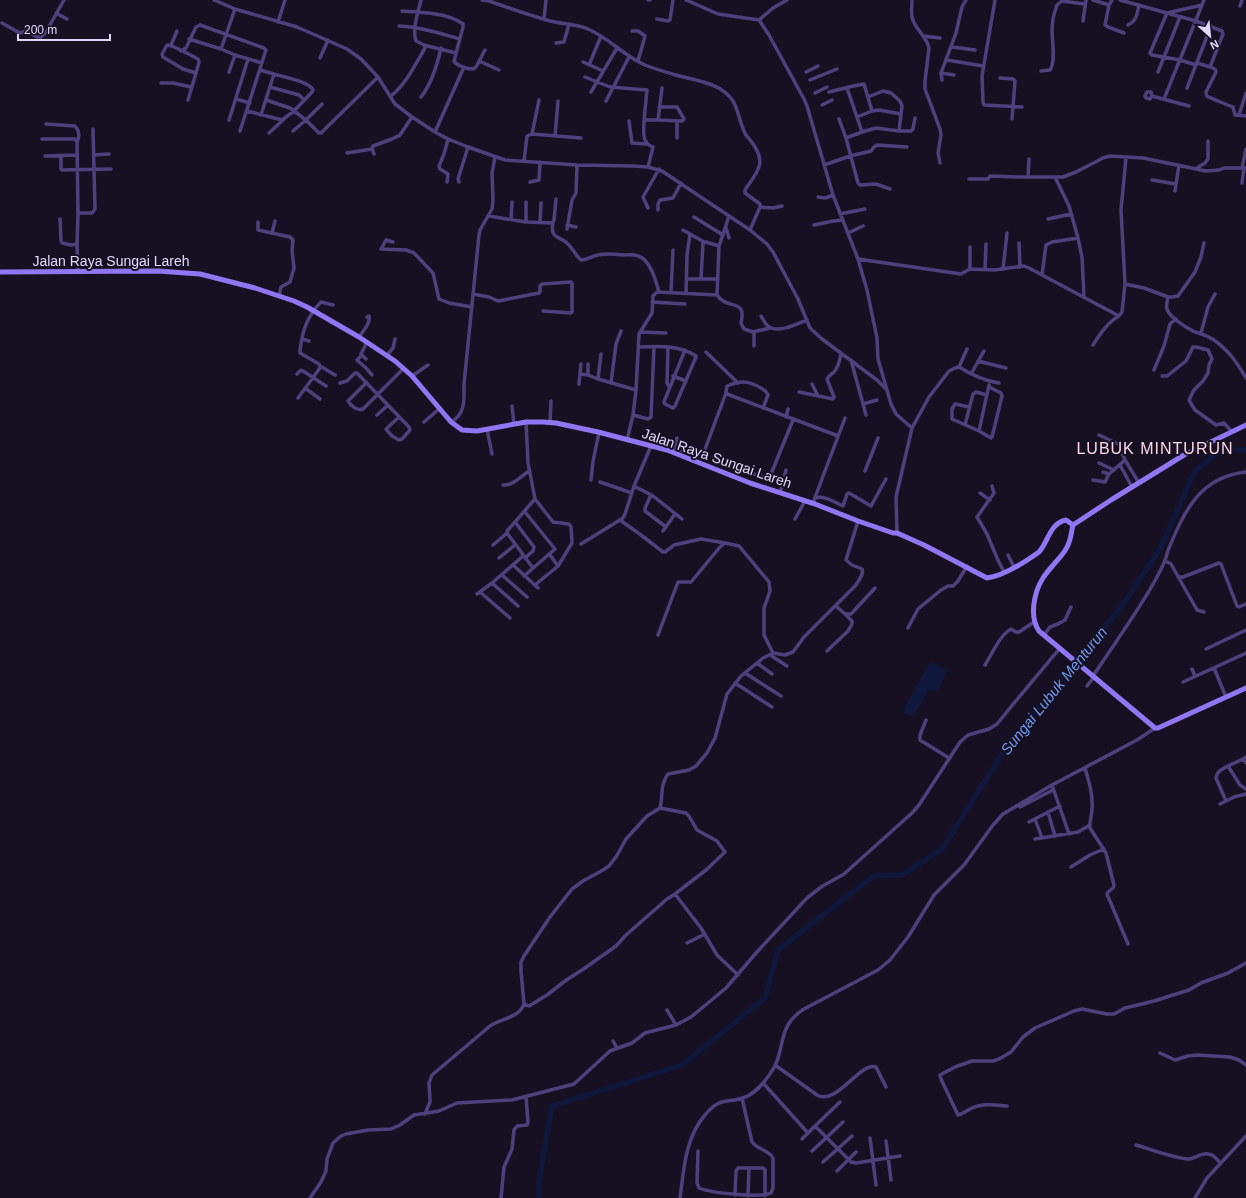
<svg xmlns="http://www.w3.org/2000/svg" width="1246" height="1198" viewBox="0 0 1246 1198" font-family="Arial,sans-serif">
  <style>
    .water { fill: #0f173d }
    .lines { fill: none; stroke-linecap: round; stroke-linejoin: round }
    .river { stroke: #0f173d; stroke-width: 5.5 }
    .street { stroke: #4e407d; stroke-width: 3.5 }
    .secondary { stroke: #9076f2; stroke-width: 5 }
    .labels { text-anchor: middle; stroke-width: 4; stroke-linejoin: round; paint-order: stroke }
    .street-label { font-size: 14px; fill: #e1d6fb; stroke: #171022 }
    .water-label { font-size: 15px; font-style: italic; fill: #6e9bf1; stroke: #171022 }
    .quarter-label { font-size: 16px; letter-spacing: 1px; fill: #fbd7e7; stroke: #171022 }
  </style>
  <rect width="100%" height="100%" fill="#171022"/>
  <path class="water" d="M 932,662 L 946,670 L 947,672 L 937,692 L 936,692 L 930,689 L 929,690 L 914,715 L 911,716 L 904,713 L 903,710 L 929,664 Z"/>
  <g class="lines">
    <path class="river" d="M 539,1198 L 539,1180 L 552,1106 L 682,1065 L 765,998 L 778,950 L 873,876 L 902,875 L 942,849 L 1011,740 L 1122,606 L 1161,547 L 1195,471 L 1221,450 L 1246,450"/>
    <path class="street" d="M 214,0 L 235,9 L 297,27 L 347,49 L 361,59 L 378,77 L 395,104 L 412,117 L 435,132 L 448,139 L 468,147 L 505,160 L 577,165 L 633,166 L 648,167 L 662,171 L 750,230 L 767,244 L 773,252 L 798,299 L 810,328 L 822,339 L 877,380 L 887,390
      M 482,0 L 489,1
      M 648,0 L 650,0
      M 686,0 L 718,14 L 759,20 L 769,35 L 804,99 L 807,106 L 833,195 L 858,259 L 867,290 L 877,338 L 878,359 L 891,404 L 896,414 L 912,428
      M 912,0 C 912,5 911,11 912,17 C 914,29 927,36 929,48 L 925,81 L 925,89 L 940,129 L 941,135 L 938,153 L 940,163
      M 995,0 L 982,76 L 983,102 L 984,105 L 1022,107
      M 1093,0 L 1109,5
      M 1112,0 L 1109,5 L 1105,25 L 1108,27 L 1124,33
      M 1120,0 L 1196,21 L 1222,31 L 1223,34 L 1210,67 L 1215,69 L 1216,72 L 1206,92 C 1206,94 1206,95 1207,96 C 1208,97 1230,106 1233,107 L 1235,115 L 1246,116
      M 489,1 C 509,8 529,15 550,21 C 562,24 576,24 588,29 C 609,38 624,56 645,65 C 655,69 666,72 676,75 C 696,81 720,82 733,101 C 739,111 740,125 746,135 C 749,139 753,143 755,147 C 767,166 754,175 745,190 L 745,193 L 760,204 L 760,207 L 750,230
      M 1240,6 L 1242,0
      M 235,9 L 221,49 L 235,55 L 262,63
      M 402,11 C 420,12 449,13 463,24 L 463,27 L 454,61 C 457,66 467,69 473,69 L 476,67 L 485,50
      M 56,13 L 67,19
      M 544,19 L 546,0
      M 657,19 L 668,21 L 670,20 L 673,0
      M 759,20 L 773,8 L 787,0
      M 1083,21 L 1086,0
      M 278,22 L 285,0
      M 2,23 L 18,32 L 20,33 L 26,31 L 37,37 L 41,37 L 46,32 L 64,0
      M 1128,25 C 1137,21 1137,14 1139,5
      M 399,26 C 420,27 439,33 460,39
      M 632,31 L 638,31 L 645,36 L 638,61
      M 923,36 L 940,38
      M 189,39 L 221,49
      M 556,43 L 564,42 L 569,24
      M 171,45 L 177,31
      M 424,45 L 456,53
      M 952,47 L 975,50
      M 181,51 L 186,48 L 196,27 L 200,25 L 264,48 L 266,50 L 240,131
      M 320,58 L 328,40
      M 947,60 L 983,66
      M 479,61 L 499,70
      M 583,62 L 603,71
      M 1197,63 L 1210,67
      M 589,65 L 601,36
      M 1196,65 L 1180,60 L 1152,55 L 1150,53 L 1167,13 L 1202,5
      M 260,70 L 274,74 L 261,115
      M 1041,71 L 1050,70 C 1056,62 1052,41 1052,30 C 1052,22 1054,13 1057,5 L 1062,1 L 1084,4
      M 229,72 L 235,55
      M 806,72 L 818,66
      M 1158,72 L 1180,17
      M 941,73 L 954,75
      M 585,77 L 610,87 L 647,90 L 644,120 L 658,120 L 662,88
      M 1000,78 L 1013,79 L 1015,81 L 1012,119
      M 810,80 L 837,69
      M 942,80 L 941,73 L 956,33 L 962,7 L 966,0
      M 161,83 L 173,83 L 191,87
      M 270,87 L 299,95 L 304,100
      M 847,88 L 862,132 L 846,138 L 858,183 L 860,185 L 876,184 L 890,189
      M 1187,88 L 1211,26
      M 591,92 L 617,48
      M 829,92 L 853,86 L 864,84 L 872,111
      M 815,93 L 827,87
      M 391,96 C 406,84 415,65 425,48 L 424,45 L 416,41 C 412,29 418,13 421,0
      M 1152,96 L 1150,99 L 1146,98 L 1145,96 L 1147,92 L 1151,92 L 1152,96 L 1189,106
      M 421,97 C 432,83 437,66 441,48
      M 868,97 L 883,91 L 891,93 L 900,101 L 902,106 L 899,131
      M 236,99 L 250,103
      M 1164,99 L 1204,0
      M 188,100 L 196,73 L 183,69 L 163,57 L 162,54 L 167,45 C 173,45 192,56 198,59 L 199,62 L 196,73
      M 266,100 L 290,108 L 306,120 L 319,133 L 321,133 L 378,77
      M 606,101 L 629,57
      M 822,105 L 832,100
      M 247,111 L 282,120 L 294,111 L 312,92 L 313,90 C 309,81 283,77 274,74
      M 1239,115 L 1246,93
      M 857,117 L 872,111 L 879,110 L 901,114
      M 839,119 L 846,138
      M 229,120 L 248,59
      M 644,120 C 644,131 641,143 653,147 L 648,167
      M 658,120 L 682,121 L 684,119 L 677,107 L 659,107
      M 629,121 L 632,143 L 646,144
      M 677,121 L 677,138
      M 46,124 L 75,126 C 79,130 80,137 77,142
      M 293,131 L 306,120 L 322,104
      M 435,132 L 464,67
      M 862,132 L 876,128 L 899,131 L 911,131 L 913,129 L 915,118
      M 269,133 L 284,119
      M 532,134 L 581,138
      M 555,136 L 558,101
      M 42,139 L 75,139 L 77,142 L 78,213 L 77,244 L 78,272
      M 347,153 L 372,149
      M 374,154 L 372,149 L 373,146 L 392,139 L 400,135 L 412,117
      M 94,155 L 109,154
      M 45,156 L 77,155
      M 61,156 L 61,169 L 62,170 L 111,169
      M 1126,158 L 1121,210 L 1125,284 L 1144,288 L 1168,297 L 1172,297 L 1178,296 L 1195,272 L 1201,257 L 1204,243
      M 524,161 L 527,136 L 532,134 L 539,100
      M 824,165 L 850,156 L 871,151 L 874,147 L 877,145 L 907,147
      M 1197,168 L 1205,163 L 1208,159 L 1208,141
      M 1242,168 L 1246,149
      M 1028,177 L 1029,159
      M 1055,177 L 1069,206 L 1078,238 L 1082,257 L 1084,297
      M 969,179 L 988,179 L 990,176 L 1018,177 L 1063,177 L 1076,172 L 1103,158 L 1110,156 L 1143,158 L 1206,171 L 1219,170 L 1224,168 L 1246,168
      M 1152,180 L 1176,184
      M 447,182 L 448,174 L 440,169 L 439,166 L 444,154 L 448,139
      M 459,182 L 458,179 L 468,147
      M 530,182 L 539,180 L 540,162
      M 1242,183 L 1244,168
      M 1175,191 L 1179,165
      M 818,197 L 825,198 L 833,195
      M 760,207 L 773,208 L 782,206
      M 648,208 L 643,197 L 659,169
      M 658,210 L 658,204 L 660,200 L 673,198 L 681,183
      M 78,213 L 92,213 L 95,209 L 93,129
      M 840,214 L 865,209
      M 489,216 L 526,222 L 552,223 L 554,220 L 556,199
      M 729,216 L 719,246 L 717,295 C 727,311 747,297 741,323 L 744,329 L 753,332 L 770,328
      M 694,217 L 723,235
      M 60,219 L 61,241 L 62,243 L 71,245 L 77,244
      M 511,219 L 512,202
      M 1048,219 L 1071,214
      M 258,222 L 258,230 L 290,237 L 293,240 L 292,250 L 294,268 L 290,282 L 281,287 L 279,296
      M 526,222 L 526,202
      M 540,222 L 541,203
      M 553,222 C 550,240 559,235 568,244 C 573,249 576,256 581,260 C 587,260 592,256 598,255 C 606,253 615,254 623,255 C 628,255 633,254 638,256 C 650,259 656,281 659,292
      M 567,225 L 576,227
      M 814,225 L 833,221 L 843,220
      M 726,228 L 729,238
      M 567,229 L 572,200 L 576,193 L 577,165
      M 683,230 L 704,242
      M 272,233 L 275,221
      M 848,233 L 863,226
      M 393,242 L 386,240 L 381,249 L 406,250 L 414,253 L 433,273 L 439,299 L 449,303 L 472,307
      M 1019,243 L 1020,267
      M 970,247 L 970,269 L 994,270 L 1024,266 L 1029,268 L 1119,316 L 1122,312 L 1125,284
      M 858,259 L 961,274 L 970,269
      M 1003,269 L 1007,233
      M 985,270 L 986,244
      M 1042,275 L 1046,245 L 1052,242 L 1078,238
      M 687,279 L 718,279
      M 701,279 L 703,243 L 706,242 L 719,246
      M 671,292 L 673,250
      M 686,293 L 687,255 L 690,234
      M 473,294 L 489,297 L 498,301 L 539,293 L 540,292 L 540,286 L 542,284 L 571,282 L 572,283 L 572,312 L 571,313 L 543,311
      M 1168,297 C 1167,301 1166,306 1167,309 C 1169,317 1187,328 1193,331 C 1200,334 1207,335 1214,340 C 1229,351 1236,361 1246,378
      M 652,302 L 685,304
      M 761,316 C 763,319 765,324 768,326 C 777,334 797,324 807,320
      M 641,332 L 666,333
      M 1201,333 L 1208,307 L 1215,294
      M 359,337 C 363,331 371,323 369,316 L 367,317
      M 302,339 L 309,341
      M 1093,345 C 1100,334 1108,322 1119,316
      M 754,346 L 754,332
      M 639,347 C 658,346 680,345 696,356 L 696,357 L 675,406 L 673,408 L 665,404 L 664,402 L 685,350
      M 668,347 L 667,383 L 669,387
      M 706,352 L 738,383
      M 362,355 L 357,360 L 358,361 L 366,368 L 372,375
      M 387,355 L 393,348 L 395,339
      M 366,359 L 361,354 L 367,342
      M 851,360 L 866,415
      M 978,361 L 1006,368
      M 320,366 L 335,375
      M 959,367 L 967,349
      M 1154,370 L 1164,346 L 1170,324 L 1176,319
      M 297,374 L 301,370 L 303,371 L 326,386
      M 580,374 L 588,375 L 598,379 L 636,390
      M 971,374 L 984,351
      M 588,375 L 588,364
      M 412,376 L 428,365
      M 673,376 L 686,381
      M 1162,376 L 1167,376 L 1186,361 L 1193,347 L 1196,347 L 1208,350 L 1212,359 L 1209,365 L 1208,373 L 1203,381 L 1194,390 L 1189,400 L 1195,410 L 1216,425 L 1224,423 L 1232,432
      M 598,379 L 601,354
      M 340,383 L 347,381 L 355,373 L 357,373 L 409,427 L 410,430 L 402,439 L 399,440 L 392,436 L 386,429 L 399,417
      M 366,383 L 348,401 C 351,406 357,411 363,409 L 404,368
      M 611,383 L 616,344 L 621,331
      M 579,384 L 581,364
      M 812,384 L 818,396
      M 305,388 L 320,399
      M 799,392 L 833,399 L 834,397 L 827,379 C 829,375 831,375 834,372 C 839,367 840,359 841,353
      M 298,398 L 320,368 L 319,364 L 300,353 L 300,351 C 302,332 307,316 321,302 L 333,305
      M 863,404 L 877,400
      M 512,406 L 514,424
      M 969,407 L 955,404 L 952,409 L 952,419 L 979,431 L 991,438 L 992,437 L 1002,396 L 1001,393 L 989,387
      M 763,408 L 768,395 C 766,391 765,390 761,388 C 749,381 741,380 727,386 L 726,392 L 727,394 C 764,408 801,422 838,436
      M 377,415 L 388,405
      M 633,415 L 648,419 L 651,417 L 654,347
      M 786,417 L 788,409
      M 424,422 L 440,408
      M 451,422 C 466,413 464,400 464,384 L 479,235 L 480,230 L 492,209 L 493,201 L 492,173 L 495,157
      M 526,422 L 528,463 L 535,499 L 553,522 L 569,524 L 571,527 L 572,543 L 558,566 L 535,585
      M 550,423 L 551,401
      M 965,425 L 973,394 L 976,392 L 987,395
      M 487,429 L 492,454
      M 979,431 L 989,385
      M 1099,435 L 1118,444 L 1125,460
      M 627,440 L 633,415 L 636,390 L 639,334 L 652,313 L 653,296 L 657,292 L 717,295
      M 675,448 C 684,451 694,457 704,452 L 726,393
      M 674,449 L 677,438
      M 1099,463 L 1114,470
      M 1120,465 L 1132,487
      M 732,467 L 769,479 L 793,420
      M 865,471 L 878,438
      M 1103,472 L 1109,474
      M 591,480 L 593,461 L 599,433
      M 1093,480 L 1105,482 L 1109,474 L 1125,460 L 1139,483
      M 600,482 L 632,493
      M 503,485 C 513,486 521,476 529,471
      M 634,486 L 653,496 L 682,519
      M 992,486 L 994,493 L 977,517 L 987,534 L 997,558 L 1004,572
      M 780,493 L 786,470
      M 980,493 L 990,500
      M 651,495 L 645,508 L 645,511 L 666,527
      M 815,498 C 824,495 834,502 843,506 L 847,494 L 849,493 L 871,506 L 886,479
      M 814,500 L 845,418
      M 795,519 L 805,501
      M 620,520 L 641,535 L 663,552 L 665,552 L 674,545 L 701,539 L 725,543
      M 515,522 L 534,547 L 533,551 L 525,558
      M 663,531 L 675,514
      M 897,533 L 896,497 L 912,428 L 929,397 L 949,371 L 955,368 L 959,367 C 972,375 984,381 999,383
      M 581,544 L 623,518 L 625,514 L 634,486 L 651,446
      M 493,545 L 507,533
      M 550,555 L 558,566
      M 1008,555 L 1014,567
      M 499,558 L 515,545
      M 1165,561 L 1171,564 L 1197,610 L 1204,612
      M 513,565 L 538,588
      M 533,568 L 507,533 L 507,531 L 535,499
      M 502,575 L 527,597
      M 524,576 L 555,549 L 525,512
      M 1178,577 L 1183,577 L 1219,563 L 1221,564 L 1237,606 L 1239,607 L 1246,604
      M 492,583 L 518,606
      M 480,592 L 510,618
      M 477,594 L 492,583 L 523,556
      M 836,606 L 845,614 L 851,614 L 875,588
      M 908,628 L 918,609 L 941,590 L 948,586 L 953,586 L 958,581 L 967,566
      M 658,635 L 678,582 L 691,582 L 720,547 L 725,543 L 739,546 L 769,582 L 770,591 L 764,608 L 764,635 L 773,653
      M 1044,635 L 1050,627 L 1058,624 L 1065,620 L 1071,607
      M 1206,649 L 1246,630
      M 827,651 L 848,631 L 852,624 L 852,621 L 846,615
      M 770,655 L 787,666
      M 757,663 L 772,674
      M 985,665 C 992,654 1000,635 1011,629 L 1016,632 L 1019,632 L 1034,622
      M 1214,668 L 1226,697
      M 1192,669 L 1195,676
      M 745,673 L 781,696
      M 1093,676 C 1114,644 1137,613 1156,579 C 1159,573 1163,566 1165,560 C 1167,556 1167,552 1169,548 C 1185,510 1200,477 1246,472
      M 1183,682 L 1246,653
      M 735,683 L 772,707
      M 1087,686 L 1094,677
      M 926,720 L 920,735 L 920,740 L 949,758
      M 1246,757 L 1243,759 L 1246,763
      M 1243,759 L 1228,766 L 1240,785 L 1246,789
      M 1085,768 C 1089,782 1093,794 1092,809 C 1092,816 1089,822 1090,828 L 1106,853 L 1114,885 L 1113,888 L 1108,892 L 1107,894 L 1128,944
      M 1052,785 L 1069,834
      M 1226,801 L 1216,778 C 1217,771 1222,769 1228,766
      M 1220,804 L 1234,797 L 1246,794
      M 1020,807 L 1053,790
      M 660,808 L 686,813 L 689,816 L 697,830 L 717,841 L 725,852 L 706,870 L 675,894 L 701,928 L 717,955 L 738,975
      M 1048,812 L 1055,836
      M 1035,819 L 1042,838
      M 1029,822 L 1060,806
      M 1035,839 L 1078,832 L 1090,825
      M 1071,867 L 1090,855 L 1104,849
      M 687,943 L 705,934
      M 524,1004 L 529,1006 L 547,995 L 565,981 L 585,968 L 616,946 L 626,935 L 667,899 L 675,894
      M 667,1010 L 676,1025
      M 613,1041 L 617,1048
      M 1160,1053 L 1175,1060 L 1188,1056 L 1197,1055 L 1230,1057 L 1239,1060 L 1246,1065
      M 775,1065 L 817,1095 C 837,1106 859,1062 876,1067 L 886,1087
      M 763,1083 L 808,1133 L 815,1126 L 851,1162 L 856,1163 L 900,1156
      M 1007,1106 C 996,1105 983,1103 972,1108 C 967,1110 963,1114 958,1115 L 941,1079 L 940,1075 L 955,1067 L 972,1061 L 993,1061 L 999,1059 L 1011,1052 L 1023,1037 L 1035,1028 L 1074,1011 L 1082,1009 L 1107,1014 L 1114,1014 L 1125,1008 L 1154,1001 L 1189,990 L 1201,983 L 1228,973 L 1246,963
      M 425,1114 L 430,1102 L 429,1083 L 432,1075 L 490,1026 C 502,1018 519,1018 524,1004 L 521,971 L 521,962 L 524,956 L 550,917 L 572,889 L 583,881 L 603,870 L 609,866 L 616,857 L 626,839 L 647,816 L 660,808 C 663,797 660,784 668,774 L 689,770 L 696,766 L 707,753 L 715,738 L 727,694 L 741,676 L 763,658 L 773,653 L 785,655 L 793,652 L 804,637 L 856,585 C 859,580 864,574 862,569 L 852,565 L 846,560 L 858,521
      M 815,1126 L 840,1102
      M 870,1138 L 876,1185
      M 802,1139 L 808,1133
      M 886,1141 L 891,1180
      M 1136,1145 C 1153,1150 1170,1157 1187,1159 C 1194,1160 1201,1152 1208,1154 C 1213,1154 1217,1159 1220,1163
      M 698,1151 L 697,1183 L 699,1188 C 711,1193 760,1198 771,1193 L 773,1188 L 773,1158 C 769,1150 758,1150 752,1142 L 742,1098
      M 812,1151 L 843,1122
      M 823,1162 L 852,1136
      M 837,1171 L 856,1152
      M 735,1195 L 736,1171 L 738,1168 L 763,1168 L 765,1170 L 765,1196
      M 748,1196 L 749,1168
      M 310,1198 L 321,1182 L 326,1171 L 327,1159 L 333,1143 L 341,1136 L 346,1134 L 368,1130 L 391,1129 L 400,1125 L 414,1115 L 439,1111 L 457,1103 L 512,1100 L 574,1084 L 610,1051 L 632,1043 L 645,1033 L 676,1025 L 691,1017 L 726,988 L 756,953 L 807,898 L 821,887 L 844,874 L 912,813 L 919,805 L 960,742 L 968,735 L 989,729 L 997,724 L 1010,708 L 1060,648
      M 501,1198 L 504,1167 L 512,1149 L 514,1130 L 517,1126 L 527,1125 L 528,1122 L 526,1097
      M 680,1198 C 684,1169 685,1138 705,1115 C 709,1110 713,1106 719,1103 C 727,1100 735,1101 743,1098 C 755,1094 763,1084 770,1074 C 787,1051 775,1027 804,1009 L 878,970 L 890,960 L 908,937 L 934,895 L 964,865 L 993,825 L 1003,814 L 1052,785 L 1137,740 L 1155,728
      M 1195,1198 L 1207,1178 L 1246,1136"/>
    <path class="secondary" d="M 0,272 L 158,271 L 200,274 L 255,288 L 294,301 L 307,307 L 359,337 L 395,361 L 412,376 L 451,422 L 462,430 L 477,431 L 526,422 L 543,422 L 556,423 L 598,432 L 667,450 L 750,483 L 815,504 L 858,521 L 893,533 L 897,533 L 924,545 L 987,578 C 1004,576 1025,562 1039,552 C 1048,542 1050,523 1066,520 L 1073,525
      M 1246,425 L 1184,455 L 1111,500 L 1073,525 C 1071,533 1071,541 1066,549 C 1060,559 1050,567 1043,578 C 1034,592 1029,617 1039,631 L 1155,728 L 1158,728 L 1246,688"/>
  </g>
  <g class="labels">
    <g class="street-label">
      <text x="111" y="266">Jalan Raya Sungai Lareh</text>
      <text transform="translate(717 458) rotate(19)" y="5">Jalan Raya Sungai Lareh</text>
    </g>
    <g class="water-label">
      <text transform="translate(1054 691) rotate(-51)" y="5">Sungai Lubuk Menturun</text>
    </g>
    <g class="quarter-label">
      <text x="1155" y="454">LUBUK MINTURUN</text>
    </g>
  </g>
  <g transform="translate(1210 36) rotate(153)" stroke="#171022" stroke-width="3" paint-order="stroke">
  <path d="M0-3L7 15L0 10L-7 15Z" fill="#e1d6fb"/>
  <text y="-6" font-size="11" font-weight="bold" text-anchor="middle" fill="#e1d6fb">N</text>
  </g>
  <path d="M18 34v6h92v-6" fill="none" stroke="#e1d6fb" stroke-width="2"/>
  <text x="24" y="34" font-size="12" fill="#e1d6fb" stroke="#171022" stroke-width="3" paint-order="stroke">200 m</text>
</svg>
